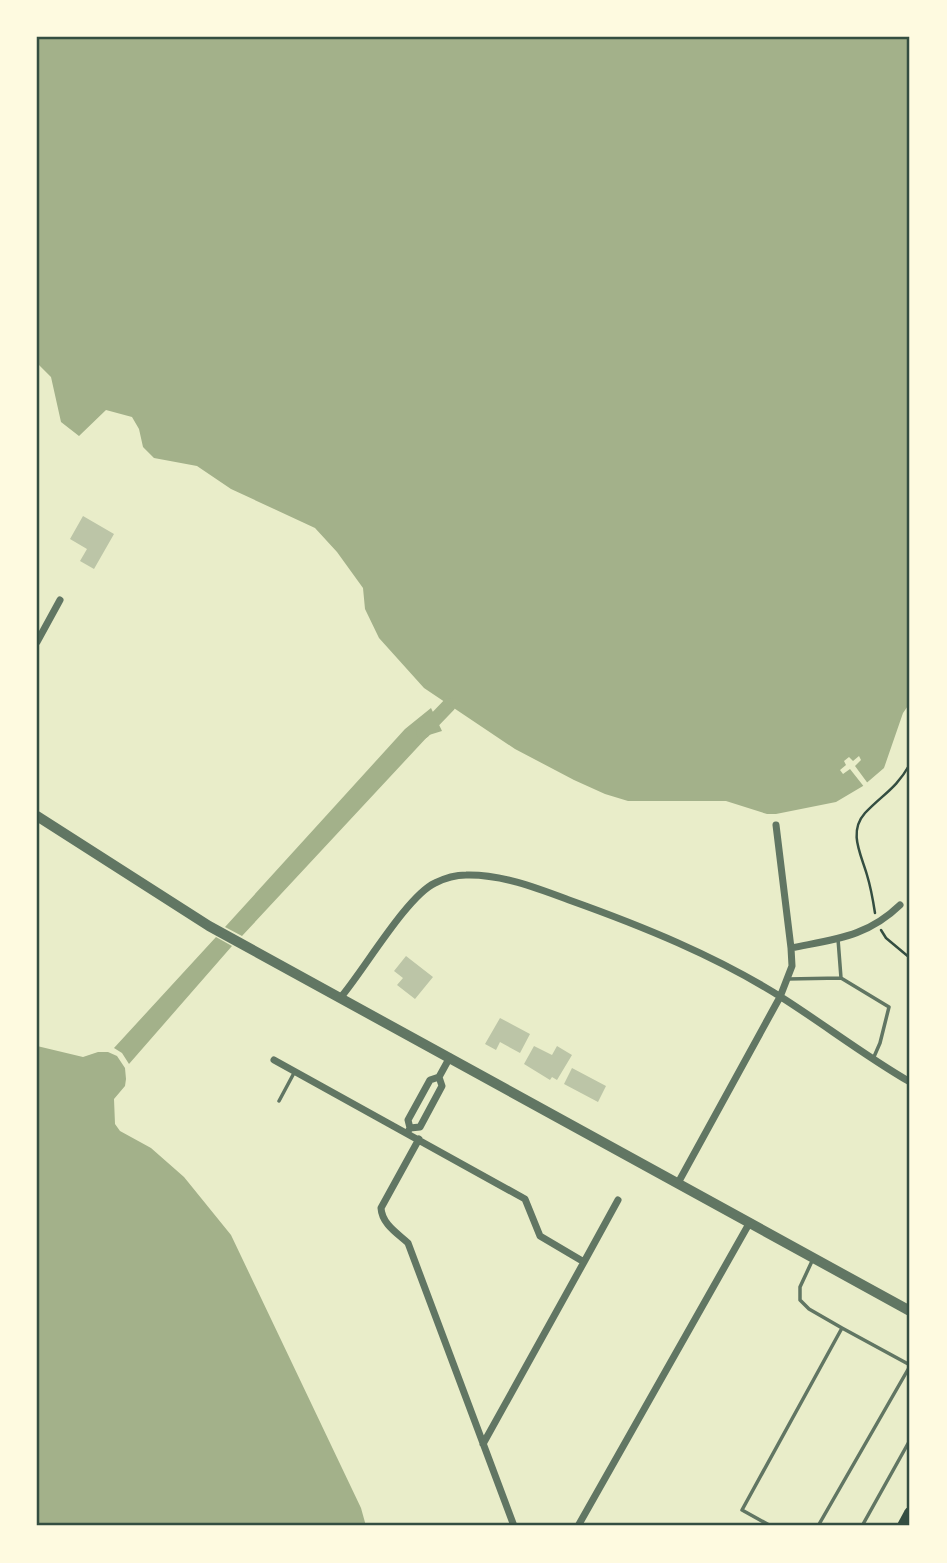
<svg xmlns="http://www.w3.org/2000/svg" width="947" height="1563" viewBox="0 0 947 1563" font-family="Arial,sans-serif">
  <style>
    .water { fill: #a3b18a }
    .pier { fill: #e9edc9 }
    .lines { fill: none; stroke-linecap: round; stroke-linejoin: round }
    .canal { stroke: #a3b18a; stroke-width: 14 }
    .building { fill: #bcc5a7 }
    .path { stroke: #344e41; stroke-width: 2.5 }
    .service { stroke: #617663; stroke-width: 3.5 }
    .minor { stroke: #617663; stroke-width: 7 }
    .tertiary { stroke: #617663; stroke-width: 10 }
    .primary { stroke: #344e41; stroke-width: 12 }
    .neatline { fill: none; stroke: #344e41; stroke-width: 2.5 }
  </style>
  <rect width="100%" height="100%" fill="#e9edc9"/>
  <path class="water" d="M 37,37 L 910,37 L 910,703 L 903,713 L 884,768 L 863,786 L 836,802 L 776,814 L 767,814 L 726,801 L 628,801 L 605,794 L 574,780 L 515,749 L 424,688 L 379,638 L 365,609 L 363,588 L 337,552 L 315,528 L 231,489 L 197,466 L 154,458 L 143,447 L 139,429 L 132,417 L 106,410 L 79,436 L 61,422 L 51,377 L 37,363 Z
    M 431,708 L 442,731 L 429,735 L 242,936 L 225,927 L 405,729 Z
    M 216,937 L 232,946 L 129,1064 L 122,1053 L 114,1048 Z
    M 37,1046 L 83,1057 L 98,1052 L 108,1052 L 117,1056 L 125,1068 L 126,1079 L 125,1086 L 114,1099 L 115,1124 L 120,1131 L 151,1148 L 184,1177 L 231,1235 L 361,1508 L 366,1526 L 37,1526 Z"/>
  <path class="pier" d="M 859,756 L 861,760 L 855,766 L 869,785 L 865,788 L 850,769 L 843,774 L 840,770 L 846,765 L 844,761 L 849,757 L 853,761 Z"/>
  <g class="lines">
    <path class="canal" d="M 423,732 L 449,705"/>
  </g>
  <path class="building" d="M 83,516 L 114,534 L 94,569 L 80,561 L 87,549 L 70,539 Z
    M 406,956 L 433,977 L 415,999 L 397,985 L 403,978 L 394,971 Z
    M 500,1018 L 530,1034 L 520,1053 L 500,1042 L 496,1050 L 485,1044 Z
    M 534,1046 L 552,1055 L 557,1046 L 572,1055 L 557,1080 L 552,1077 L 550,1080 L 524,1064 Z
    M 572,1068 L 606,1086 L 598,1102 L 564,1084 Z"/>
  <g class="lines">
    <path class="path" d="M 875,913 C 873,900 871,888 867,875 C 861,854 848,832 865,813 C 883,794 896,789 910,764
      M 881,930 L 886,938 L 910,958"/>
    <path class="service" d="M 838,939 L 841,978
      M 787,979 L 841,978 L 889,1007 L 880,1043 L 873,1059
      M 279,1101 L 294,1073
      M 842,1328 L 910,1365
      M 771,1526 L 742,1510 L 842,1328 L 809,1309 L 800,1300 L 800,1287 L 813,1259
      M 818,1526 L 910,1366
      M 862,1526 L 910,1440"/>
    <path class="minor" d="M 37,642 L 60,600
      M 791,948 C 835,939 867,937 900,905
      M 341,997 C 364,970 407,896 435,883 C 445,878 455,875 466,875 C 501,874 537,888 569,900 C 642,926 716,956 781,997 C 825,1025 865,1056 910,1082
      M 274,1060 L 525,1199 L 540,1236 L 584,1262 L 618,1200
      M 410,1128 L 420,1127 L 442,1086 L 439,1077 L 450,1057
      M 408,1132 L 410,1128 L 408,1120 L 430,1080 L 439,1077
      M 419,1139 L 381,1208 C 382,1224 397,1233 408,1243 L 514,1526
      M 678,1183 L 780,997 L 792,966 L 791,948 L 776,825
      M 483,1444 L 584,1262
      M 578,1526 L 750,1222"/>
    <path class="tertiary" d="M 37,816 L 209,926 L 910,1311"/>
    <path class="primary" d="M 903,1526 L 910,1513"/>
  </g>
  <rect width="947" height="1563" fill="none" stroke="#fefae0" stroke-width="77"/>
  <rect x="38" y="38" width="870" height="1486" class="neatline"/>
</svg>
